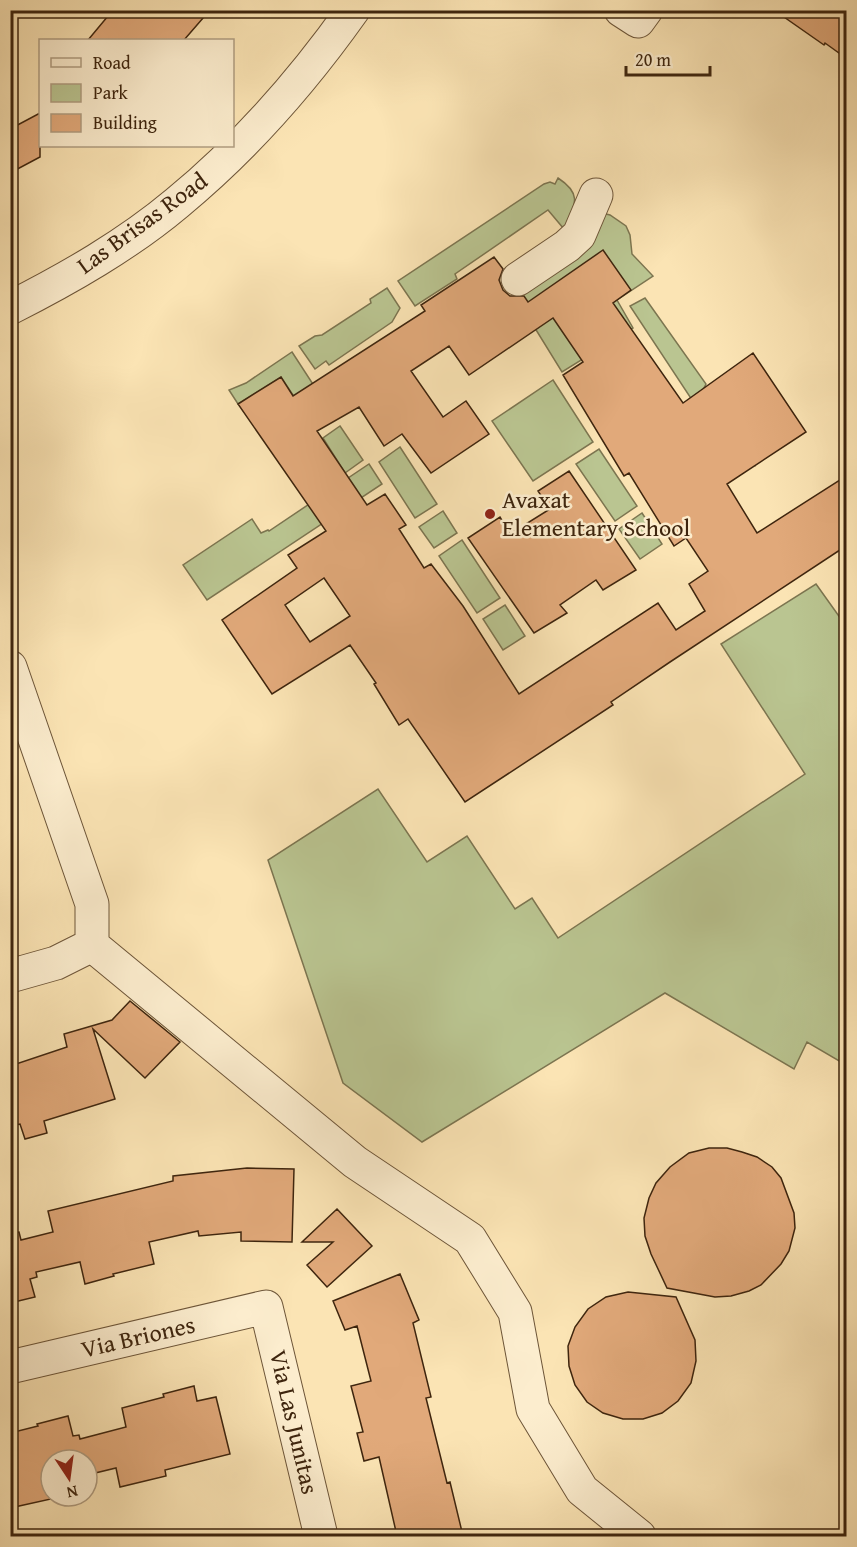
<svg xmlns="http://www.w3.org/2000/svg" width="857" height="1547" viewBox="0 0 857 1547" font-family="'Gentium Book Plus',serif">
  <style>
    .green { fill: #bac591; stroke: #7c7550; stroke-width: 1.5 }
    .building { fill: #e1a97a; stroke: #3e250e; stroke-width: 1.5; fill-rule: evenodd }
    .lines { fill: none; stroke-linecap: round; stroke-linejoin: round }
    .minor-casing { stroke: #6d5538; stroke-width: 35 }
    .minor { stroke: #fcedce; stroke-width: 33 }
    .poi-dot { fill: #8f2418; stroke: #fcedce; stroke-width: 2 }
    .labels { text-anchor: middle; stroke-width: 5; stroke-linejoin: round; paint-order: stroke }
    .street-label { font-size: 24px; fill: #3e250e; stroke: #fcedce }
    .poi-label { font-size: 24px; fill: #3e250e; stroke: #fcedce; text-anchor: start }
  </style>
  <rect width="100%" height="100%" fill="#fbe4b4"/>
  <filter id="stains"><feTurbulence type="fractalNoise" baseFrequency=".00333" numOctaves="4"/><feColorMatrix values="0 0 0 0 .2 0 0 0 0 .09 0 0 0 0 .02 0 0 0 .5 -.17"/></filter>
  <radialGradient id="worn" r=".72"><stop offset=".6" stop-color="#630" stop-opacity="0"/><stop offset="1" stop-color="#630" stop-opacity=".3"/></radialGradient>
  <path class="green" d="M 558,178 C 584,195 574,206 564,229 L 548,210 L 455,274 L 457,279 L 415,306 L 398,281 L 544,184 L 550,182 L 555,184 Z
    M 606,214 L 610,215 L 626,226 L 630,235 L 632,254 L 653,276 L 617,300 L 633,328 L 562,372 L 517,299 L 601,216 Z
    M 387,288 L 400,308 L 392,322 L 329,365 L 326,361 L 315,369 L 299,346 L 315,336 L 322,335 L 371,303 L 370,299 Z
    M 645,298 L 706,384 L 704,388 L 754,465 L 727,453 L 630,306 Z
    M 292,352 L 335,418 L 317,431 L 281,377 L 238,404 L 229,390 L 246,383 Z
    M 553,380 L 593,442 L 533,481 L 492,421 Z
    M 340,426 L 363,460 L 345,473 L 323,438 Z
    M 400,447 L 437,504 L 415,518 L 379,462 Z
    M 599,449 L 637,506 L 615,521 L 576,464 Z
    M 369,464 L 382,484 L 207,600 L 183,565 L 252,519 L 261,533 L 268,530 L 269,531 Z
    M 443,511 L 457,533 L 434,548 L 419,527 Z
    M 642,513 L 662,544 L 640,559 L 619,529 Z
    M 462,540 L 500,598 L 477,613 L 439,556 Z
    M 816,584 L 846,626 L 846,1065 L 807,1042 L 794,1069 L 665,993 L 422,1142 L 343,1083 L 268,860 L 378,789 L 427,862 L 467,836 L 515,909 L 532,898 L 558,938 L 805,774 L 721,644 Z
    M 505,605 L 525,636 L 503,650 L 483,619 Z"/>
  <path class="building" d="M 113,10 L 210,10 L 184,40 L 88,40 Z
    M 774,10 L 846,10 L 846,58 L 825,43 L 824,45 Z
    M 40,113 L 40,157 L 10,173 L 10,129 Z
    M 603,250 L 631,290 L 613,303 L 683,403 L 753,353 L 806,432 L 727,484 L 757,533 L 846,476 L 846,546 L 670,662 L 611,702 L 613,705 L 465,802 L 408,719 L 399,725 L 374,684 L 376,683 L 350,645 L 272,694 L 222,620 L 297,568 L 288,555 L 326,531 L 238,404 L 281,377 L 293,396 L 425,311 L 421,305 L 494,257 L 503,269 L 499,280 L 503,290 L 510,296 L 524,296 L 528,302 ZM 553,318 L 583,362 L 563,375 L 624,476 L 629,473 L 674,546 L 686,538 L 708,571 L 689,584 L 705,611 L 676,630 L 658,603 L 519,694 L 463,606 L 431,564 L 424,568 L 399,529 L 406,525 L 385,494 L 367,505 L 317,431 L 359,407 L 384,446 L 402,434 L 431,473 L 489,434 L 466,401 L 443,417 L 411,371 L 449,346 L 469,375 ZM 324,578 L 350,616 L 310,642 L 285,605 Z
    M 569,471 L 636,570 L 603,590 L 596,580 L 560,605 L 567,613 L 534,633 L 468,538 L 500,517 L 510,534 L 550,509 L 538,491 Z
    M 130,1001 L 180,1042 L 145,1078 L 93,1029 L 115,1099 L 44,1121 L 47,1133 L 25,1139 L 20,1124 L 10,1126 L 10,1066 L 67,1047 L 64,1034 L 112,1020 Z
    M 709,1148 L 727,1148 L 742,1152 L 757,1157 L 772,1167 L 781,1178 L 794,1213 L 795,1228 L 789,1251 L 781,1264 L 761,1285 L 749,1291 L 731,1296 L 715,1297 L 667,1288 L 651,1254 L 645,1236 L 644,1218 L 649,1198 L 656,1183 L 670,1167 L 689,1153 Z
    M 247,1168 L 294,1169 L 292,1242 L 241,1241 L 241,1232 L 199,1236 L 198,1231 L 149,1242 L 154,1264 L 113,1274 L 114,1276 L 85,1284 L 80,1262 L 36,1272 L 37,1277 L 30,1279 L 35,1297 L 10,1303 L 10,1233 L 19,1232 L 21,1240 L 53,1232 L 48,1211 L 173,1181 L 173,1176 Z
    M 337,1209 L 372,1246 L 327,1287 L 307,1265 L 333,1242 L 302,1242 Z
    M 400,1274 L 419,1320 L 413,1323 L 431,1397 L 426,1398 L 447,1483 L 450,1482 L 463,1536 L 397,1536 L 379,1457 L 364,1461 L 357,1433 L 363,1432 L 351,1386 L 371,1381 L 357,1326 L 345,1330 L 333,1301 Z
    M 628,1292 L 676,1297 L 695,1340 L 696,1361 L 691,1383 L 678,1401 L 662,1413 L 643,1419 L 623,1419 L 603,1413 L 587,1402 L 575,1385 L 569,1366 L 568,1346 L 575,1327 L 588,1309 L 606,1297 Z
    M 194,1386 L 197,1401 L 216,1397 L 230,1454 L 165,1470 L 166,1476 L 120,1487 L 116,1468 L 87,1475 L 87,1460 L 51,1460 L 51,1499 L 10,1508 L 10,1433 L 38,1426 L 37,1424 L 68,1416 L 73,1436 L 79,1435 L 80,1439 L 126,1427 L 122,1408 L 164,1397 L 163,1394 Z"/>
  <g class="lines">
    <defs>
      <path id="minor" d="M 621,10 L 638,21 L 646,10
        M 518,279 L 567,246 L 579,235 L 596,195
        M 10,308 C 69,278 127,245 177,203 C 245,147 302,82 353,10
        M 10,667 L 92,904 L 92,945
        M 92,945 L 355,1162 L 470,1239 L 515,1312 L 533,1409 L 582,1490 L 639,1536
        M 10,976 L 56,963 L 92,945
        M 10,1367 L 266,1307 L 321,1536"/>
    </defs>
    <use href="#minor" class="minor-casing"/>
    <use href="#minor" class="minor"/>
  </g>
  <circle class="poi-dot" cx="490" cy="514" r="6"/>
  <g class="labels">
    <g class="street-label">
      <text transform="translate(142 223) rotate(-36)" y="8">Las Brisas Road</text>
      <text transform="translate(138 1337) rotate(-13)" y="8">Via Briones</text>
      <text transform="translate(294 1422) rotate(77)" y="8">Via Las Junitas</text>
    </g>
    <g class="poi-label">
      <text x="502" y="508">Avaxat<tspan x="502" dy="28">Elementary School</tspan></text>
    </g>
  </g>
  <rect width="857" height="1547" fill="none" stroke="#fbe4b4" stroke-width="36"/>
  <rect x="12" y="12" width="833" height="1523" fill="none" stroke="#3e250e" stroke-width="3"/>
  <rect x="18" y="18" width="821" height="1511" fill="none" stroke="#3e250e" stroke-width="1.5"/>
  <rect x="39" y="39" width="195" height="108" fill="#fcedce" stroke="#b09d81" stroke-width="1.5"/>
  <rect x="51" y="58" width="30" height="9" fill="#fcedce" stroke="#b09d81" stroke-width="1.5"/>
  <text x="93" y="69" font-size="18" fill="#3e250e">Road</text>
  <rect x="51" y="84" width="30" height="18" fill="#bac591" stroke="#b09d81" stroke-width="1.5"/>
  <text x="93" y="99" font-size="18" fill="#3e250e">Park</text>
  <rect x="51" y="114" width="30" height="18" fill="#e1a97a" stroke="#b09d81" stroke-width="1.5"/>
  <text x="93" y="129" font-size="18" fill="#3e250e">Building</text>
  <g transform="translate(69 1478) rotate(167)"><circle r="28" fill="#fcedce" stroke="#b09d81" stroke-width="1.5"/>
  <path d="M0-4.5L10 22L0 15L-10 22Z" fill="#8f2418"/>
  <text y="-9" font-size="16" font-weight="bold" text-anchor="middle" fill="#3e250e">N</text>
  </g>
  <path d="M626 66v9h84v-9" fill="none" stroke="#3e250e" stroke-width="3"/>
  <text x="635" y="66" font-size="18" fill="#3e250e" stroke="#fcedce" stroke-width="4.5" paint-order="stroke">20 m</text>
  <rect width="100%" height="100%" filter="url(#stains)"/>
  <rect width="100%" height="100%" fill="url(#worn)"/>
</svg>
